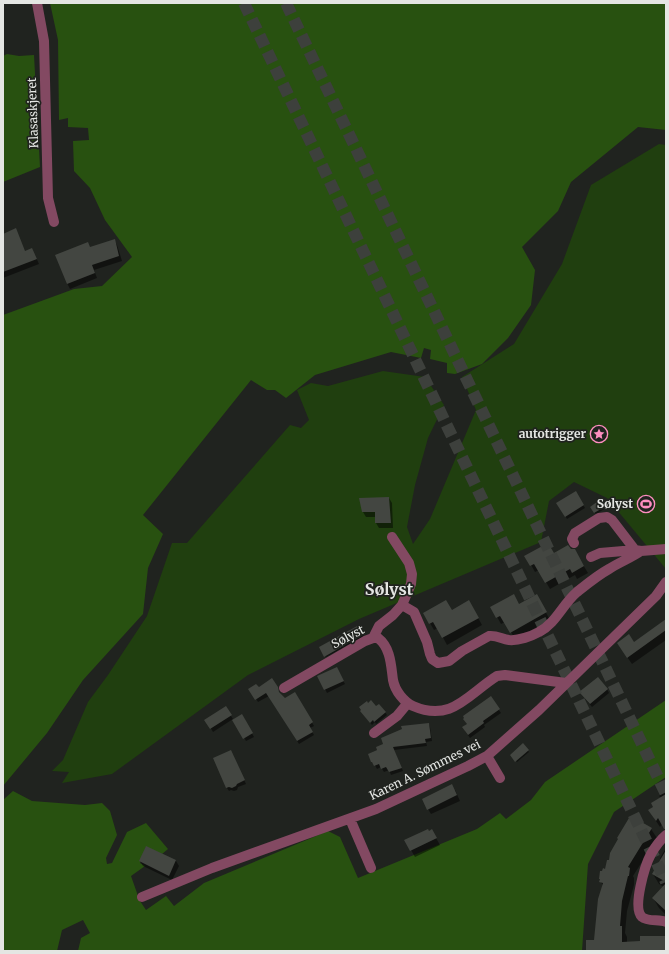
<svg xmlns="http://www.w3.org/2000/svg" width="669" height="954" viewBox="0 0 669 954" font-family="Merriweather,serif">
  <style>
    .green { fill: #203f0f }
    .water { fill: #285110 }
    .shadow { fill: #0007 }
    .building { fill: #434641 }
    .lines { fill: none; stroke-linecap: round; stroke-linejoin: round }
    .highway-tunnel { stroke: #3d403c; stroke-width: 12; stroke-dasharray: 12 6; stroke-linecap: butt }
    .minor { stroke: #834962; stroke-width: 10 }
    .labels { text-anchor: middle; stroke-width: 3.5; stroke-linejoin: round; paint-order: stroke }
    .street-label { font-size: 12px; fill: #e4e6e3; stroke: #20231f }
    .poi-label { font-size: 12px; font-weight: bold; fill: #e4e6e3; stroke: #20231f; text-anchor: end }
    .district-label { font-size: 16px; font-weight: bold; fill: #e4e6e3; stroke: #20231f }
  </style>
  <rect width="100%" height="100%" fill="#20231f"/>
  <path class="green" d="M 659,144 L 666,145 L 666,569 L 607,498 L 574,482 L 549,501 L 541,542 L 359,619 L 248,675 L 112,774 L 62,783 L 69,772 L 52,771 L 63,760 L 88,702 L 108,675 L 147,616 L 172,543 L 187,543 L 290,425 L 301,428 L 309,420 L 297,390 L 311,383 L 328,386 L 383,371 L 425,377 L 444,405 L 428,438 L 415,485 L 407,527 L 413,544 L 430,519 L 476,410 L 462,377 L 514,344 L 562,264 L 591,185 Z"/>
  <path class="water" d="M 50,3 L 666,3 L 666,130 L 638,127 L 571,182 L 558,211 L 522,247 L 535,270 L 531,305 L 508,338 L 482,364 L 455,374 L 447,373 L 447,363 L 430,359 L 431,350 L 424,348 L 421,358 L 391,352 L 315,375 L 286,398 L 275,390 L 267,390 L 251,380 L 143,515 L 163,534 L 148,568 L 143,614 L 83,680 L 47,733 L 3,786 L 3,315 L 74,289 L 102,286 L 132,257 L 105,220 L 90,188 L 74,171 L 73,141 L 89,140 L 88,128 L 68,127 L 68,118 L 59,120 L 58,40 Z
    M 7,54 L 19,56 L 34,55 L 40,167 L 3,182 L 3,56 Z
    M 666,700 L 666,777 L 614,812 L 588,864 L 582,951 L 78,951 L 81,938 L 90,933 L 83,920 L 62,930 L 57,951 L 3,951 L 3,800 L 13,791 L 32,801 L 85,805 L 102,803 L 110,811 L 117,835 L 106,858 L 107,864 L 112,863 L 127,832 L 146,823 L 168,849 L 162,854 L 146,847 L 140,863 L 145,866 L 131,876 L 137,893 L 138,898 L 146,910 L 166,896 L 174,906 L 204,883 L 328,831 L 340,837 L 358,878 L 477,829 L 500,813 L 506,819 L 531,800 L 545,782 Z"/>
  <path class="shadow" d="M 3,235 L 25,252 L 35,255 L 39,264 L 3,278 Z
    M 114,240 L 117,245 L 122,261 L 94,270 L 97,278 L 70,289 L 67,283 L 90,248 Z
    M 576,493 L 585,508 L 567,519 L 558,504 Z
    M 389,498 L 392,503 L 393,528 L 379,528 L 376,523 L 376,517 L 366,517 L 363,512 Z
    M 601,501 L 606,508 L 596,514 L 591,507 Z
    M 574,550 L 588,573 L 577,579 L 575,575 L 550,589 L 539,570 L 535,572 L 526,556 L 553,554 Z
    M 537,596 L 550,620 L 515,639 L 505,622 L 501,624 L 492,608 L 519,606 Z
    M 469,601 L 482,625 L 447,645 L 438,628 L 434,630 L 424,613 L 452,611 Z
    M 666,620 L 666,640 L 632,664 L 618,644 L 634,643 Z
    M 358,626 L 364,636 L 326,657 L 320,647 Z
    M 338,671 L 345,684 L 327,693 L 319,677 Z
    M 272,680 L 280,694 L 284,700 L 295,693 L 314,726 L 310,728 L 314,735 L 299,744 L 269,696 L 258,702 L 250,689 L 258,688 Z
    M 607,689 L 609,693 L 592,707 L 580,693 Z
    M 490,697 L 501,713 L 484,725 L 485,727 L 470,738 L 465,731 L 468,725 Z
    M 225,707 L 233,719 L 213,732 L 206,720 Z
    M 376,708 L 385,712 L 387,715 L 376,724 L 375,722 L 372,725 L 363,714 Z
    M 242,715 L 254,737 L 246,741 L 234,720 Z
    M 429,724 L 430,727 L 432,741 L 426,742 L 427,746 L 394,750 L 403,771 L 391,775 L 389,770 L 384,772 L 381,767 L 377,769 L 369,754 Z
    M 523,745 L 529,752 L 517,762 L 512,756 Z
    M 233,755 L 246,784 L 238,787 L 237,790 L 234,791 L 231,790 L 229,791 L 227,788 Z
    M 455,790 L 460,801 L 431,814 L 428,809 Z
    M 666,791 L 666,830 L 662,824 L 660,827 L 654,818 L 654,808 L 661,798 L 659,796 Z
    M 651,829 L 657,838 L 633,876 L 634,878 L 634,885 L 627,911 L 625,933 L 627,937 L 627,942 L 641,942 L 666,937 L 666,951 L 586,951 L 595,941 L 603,887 L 600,878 L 606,870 L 609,861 Z
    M 436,838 L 440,845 L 415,857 L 411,850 Z
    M 146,847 L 176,861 L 179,866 L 172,880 L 143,866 L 140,861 Z
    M 666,848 L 666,915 L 659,908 L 653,898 L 664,887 L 659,884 L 653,874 L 661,860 L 660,858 Z"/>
  <path class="building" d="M 16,228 L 25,251 L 32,248 L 37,259 L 3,272 L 3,234 Z
    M 115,239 L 119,256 L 92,265 L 95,273 L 67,284 L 55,255 L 88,242 L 90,247 Z
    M 576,491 L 584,505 L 565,517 L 556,503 Z
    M 389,497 L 391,523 L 375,523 L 375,512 L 362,512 L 359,498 Z
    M 601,499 L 606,506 L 594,513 L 590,507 Z
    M 548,543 L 554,553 L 568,545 L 571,549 L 575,549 L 584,566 L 572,573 L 570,569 L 545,583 L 534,564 L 530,566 L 524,556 Z
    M 514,594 L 519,604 L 537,594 L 547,612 L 510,633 L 500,616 L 496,618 L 490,607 Z
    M 446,600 L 452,610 L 469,600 L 479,618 L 442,638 L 433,622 L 429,624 L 423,613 Z
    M 666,619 L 666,630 L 627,658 L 617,643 L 629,634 L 634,642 Z
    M 359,625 L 364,634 L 324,657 L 319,647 Z
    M 337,667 L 344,681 L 324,690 L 317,676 Z
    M 598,677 L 608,689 L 590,704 L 579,692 Z
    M 272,678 L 278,687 L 279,692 L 285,698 L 295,692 L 313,722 L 309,725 L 313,732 L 297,741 L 266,693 L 255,700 L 248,689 L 256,684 L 259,687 Z
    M 491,696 L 500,709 L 483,721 L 484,723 L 468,735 L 462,727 L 467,724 L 463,719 L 464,718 L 463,716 Z
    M 371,700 L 376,706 L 379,704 L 386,712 L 374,722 L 373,720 L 370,723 L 360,711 L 361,710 L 359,707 L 367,701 L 368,703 Z
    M 226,706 L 232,715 L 210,729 L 204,720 Z
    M 242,714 L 253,733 L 243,739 L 232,720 Z
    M 429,723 L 431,738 L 425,739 L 426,743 L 393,747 L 402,768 L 389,772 L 386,767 L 381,769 L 379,764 L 374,766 L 372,762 L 371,762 L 368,754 L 377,750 L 376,747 L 383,744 L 381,738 L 402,729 L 401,726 Z
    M 523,743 L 529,750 L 515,762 L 510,755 Z
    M 231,750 L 245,780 L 237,784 L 236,786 L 232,788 L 229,787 L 226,788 L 213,758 Z
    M 452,784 L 457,795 L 427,810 L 422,799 Z
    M 666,794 L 666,829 L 664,829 L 658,818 L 656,821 L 648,810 L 653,807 L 651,803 Z
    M 631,816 L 652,828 L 628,867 L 630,868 L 629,876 L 628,876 L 622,901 L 621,914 L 620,926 L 622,926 L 622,942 L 640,941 L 640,936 L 666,936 L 666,951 L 586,951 L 586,940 L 594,940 L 598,899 L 603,883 L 599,882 L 600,879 L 599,879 L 600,871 L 602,871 L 603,868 L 605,869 L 607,860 L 609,860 L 610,853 L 618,839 L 617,838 L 629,818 L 630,819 Z
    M 428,829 L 429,831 L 432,829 L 437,838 L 410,851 L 404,840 Z
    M 146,846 L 176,860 L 169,876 L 139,861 Z
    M 666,850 L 666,882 L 652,874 Z
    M 666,883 L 666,911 L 652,898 Z"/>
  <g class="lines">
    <path class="highway-tunnel" d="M 244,3 L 666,882
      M 286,3 L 666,794"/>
    <path class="minor" d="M 37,3 L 44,41 L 48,198 L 54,222
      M 574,543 L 572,539 L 575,533 L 599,518 L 607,517 L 612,520 L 635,550 L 641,551 L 666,549
      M 591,557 L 600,553 L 635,550
      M 402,605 L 414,612 L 427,642 L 430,654 L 432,659 L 438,663 L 449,661 L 462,651 L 489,636 C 496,635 502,639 509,640 C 518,641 532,636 539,632 C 556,623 562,605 577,592 C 587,584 598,575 609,569 C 620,562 631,558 641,551
      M 373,638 L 379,626 L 393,615 L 402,605 L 411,584 L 412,574 L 409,563 L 392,537
      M 284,688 L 365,641 L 373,638 L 378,638 C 391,648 391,666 393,680 C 395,691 404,702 413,706 C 452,723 468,694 497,676 L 505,675 L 566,683
      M 374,733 L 397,716 L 407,704
      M 487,756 L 500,778
      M 350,819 L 371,868
      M 666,835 C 660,840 655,847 651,854 C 645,865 632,908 642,917 C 648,922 659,919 666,922
      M 142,897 L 212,868 L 376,809 L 468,766 L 487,756 L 539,710 L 656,596 L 666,582"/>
  </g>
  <defs>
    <symbol id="sight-ring" viewBox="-11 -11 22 22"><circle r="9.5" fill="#20231f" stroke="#fd8ebf" stroke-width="1.5"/><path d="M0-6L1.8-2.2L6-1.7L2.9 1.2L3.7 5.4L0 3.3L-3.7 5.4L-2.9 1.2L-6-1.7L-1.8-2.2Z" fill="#fd8ebf"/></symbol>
    <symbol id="stadium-ring" viewBox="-11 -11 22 22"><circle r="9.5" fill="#20231f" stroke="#fd8ebf" stroke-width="1.5"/><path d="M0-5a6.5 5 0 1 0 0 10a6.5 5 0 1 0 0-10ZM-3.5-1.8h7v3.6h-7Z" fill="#fd8ebf"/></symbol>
  </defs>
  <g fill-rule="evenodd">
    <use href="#sight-ring" x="589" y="424" width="20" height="20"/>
    <use href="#stadium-ring" x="636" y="494" width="20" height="20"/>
  </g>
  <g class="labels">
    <g class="street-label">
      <text transform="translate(33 113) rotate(-92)" y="4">Klasaskjeret</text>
      <text transform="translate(348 637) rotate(-28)" y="4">Sølyst</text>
      <text transform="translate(425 770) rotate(-26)" y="4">Karen A. Sømmes vei</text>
    </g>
    <g class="poi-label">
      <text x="586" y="438">autotrigger</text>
      <text x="633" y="508">Sølyst</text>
    </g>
    <g class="district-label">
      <text x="389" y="595">Sølyst</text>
    </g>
  </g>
  <rect width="669" height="954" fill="none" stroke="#e4e6e3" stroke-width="8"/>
</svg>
